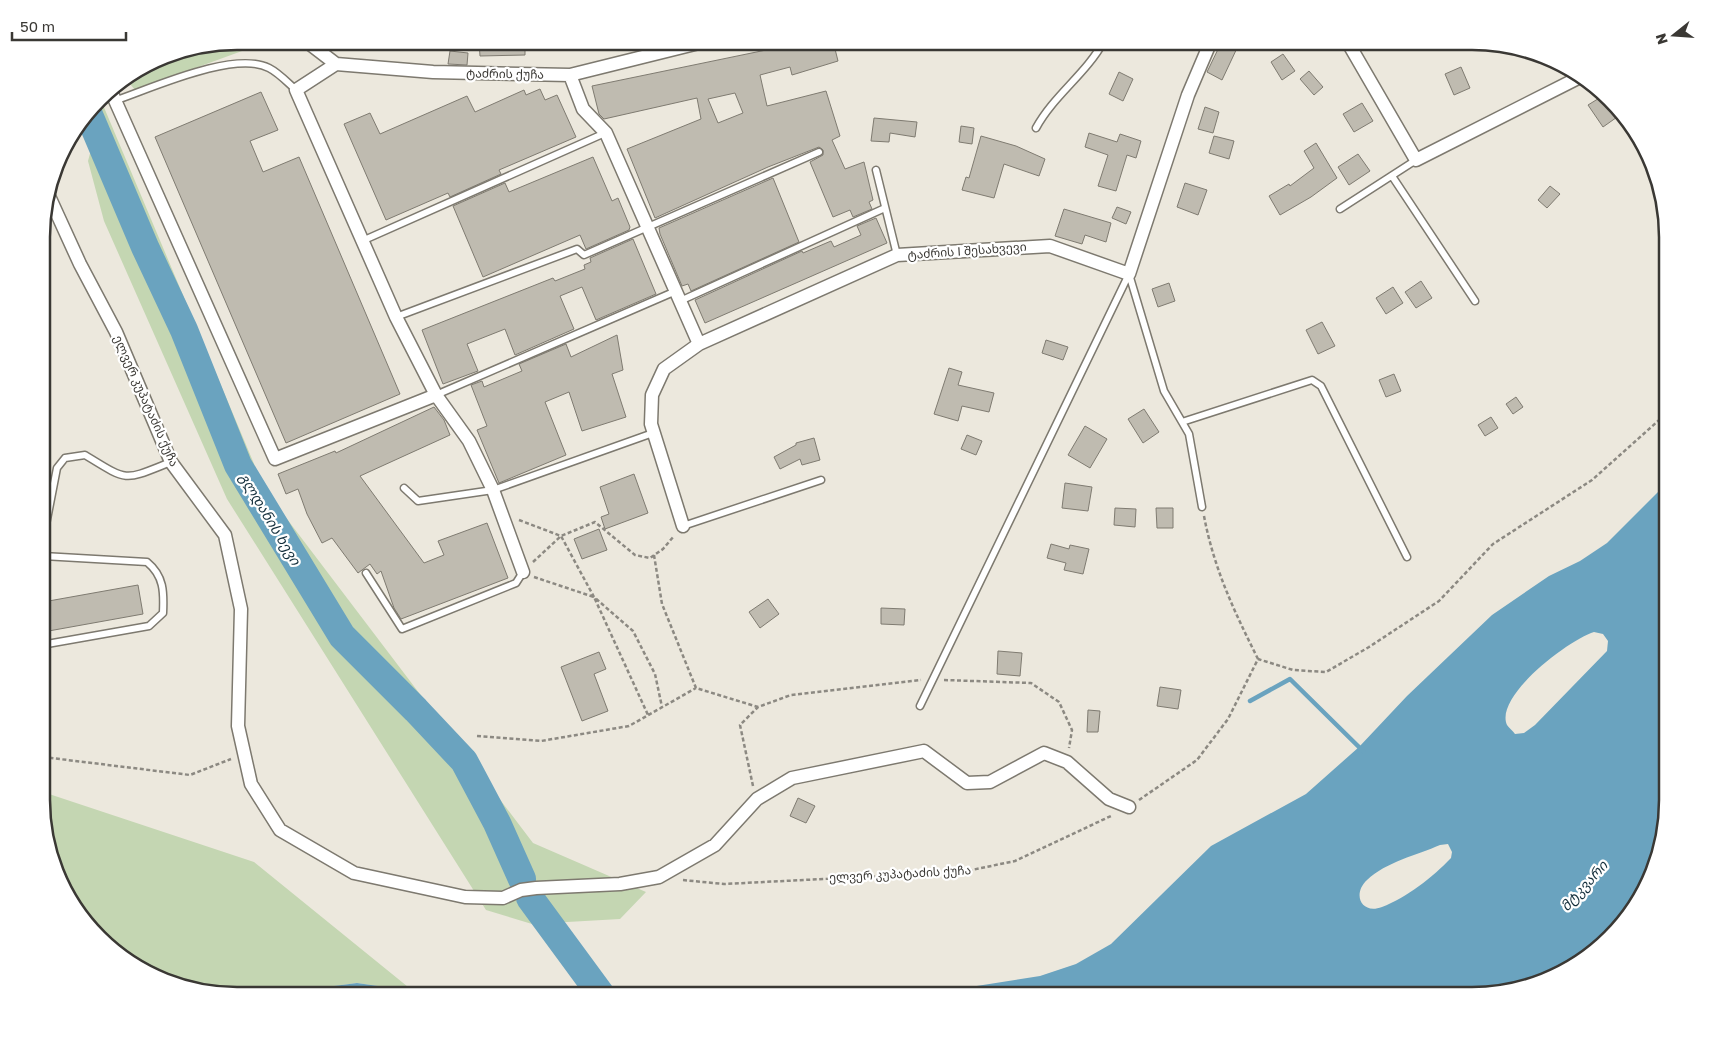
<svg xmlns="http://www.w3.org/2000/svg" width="1709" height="1037" viewBox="0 0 1709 1037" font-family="'Golos Text','Noto Sans Georgian',sans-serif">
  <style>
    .green { fill: #c4d6b2 }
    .water { fill: #6aa3bf; fill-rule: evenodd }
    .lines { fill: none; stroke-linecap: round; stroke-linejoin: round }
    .stream { stroke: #6aa3bf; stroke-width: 4.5 }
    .river { stroke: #6aa3bf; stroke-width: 28 }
    .building { fill: #bfbbb0; stroke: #7f7b71; fill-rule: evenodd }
    .lane-casing { stroke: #7d796f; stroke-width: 9 }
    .street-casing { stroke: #7d796f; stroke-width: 15 }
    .path { stroke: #8c8982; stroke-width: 2.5; stroke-dasharray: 4 2.5; stroke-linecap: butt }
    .lane { stroke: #fff; stroke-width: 6 }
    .street { stroke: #fff; stroke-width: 12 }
    .labels { text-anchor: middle; stroke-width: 4.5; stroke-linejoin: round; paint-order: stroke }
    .street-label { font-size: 12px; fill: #3a3834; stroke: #fff }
    .water-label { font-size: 14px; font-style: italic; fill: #142f3c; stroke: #fff }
    .rim { fill: none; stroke: #3a3834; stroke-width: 2.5 }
  </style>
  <rect width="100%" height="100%" fill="#ece8dd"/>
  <path class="green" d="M 237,41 L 251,41 L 253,47 L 135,90 L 126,79 L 163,56 Z
    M 103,105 L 265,490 L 533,843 L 646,892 L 620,919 L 532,924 L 486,910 L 227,499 L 104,221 L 88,161 Z
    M 43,792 L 254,862 L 413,991 L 357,983 L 257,996 L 237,996 L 186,989 L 139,969 L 74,908 L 43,825 Z"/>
  <path class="water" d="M 1667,483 L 1667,812 L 1641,898 L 1610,938 L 1570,969 L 1484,995 L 913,996 L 1040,976 L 1076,964 L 1111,944 L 1211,846 L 1306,794 L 1359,747 L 1407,696 L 1492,615 L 1549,576 L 1580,561 L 1607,543 ZM 1594,632 L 1603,634 L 1608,641 L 1607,651 L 1535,725 L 1524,733 L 1515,734 C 1513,731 1509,728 1507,725 C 1494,696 1570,639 1594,632 ZM 1440,845 L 1448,844 L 1452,852 L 1451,858 C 1433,877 1406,898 1382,907 C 1361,915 1352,894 1367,880 C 1386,862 1417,855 1440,845 Z
    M 357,983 L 413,991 L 425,996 L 257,996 Z"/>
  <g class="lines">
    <path class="stream" d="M 1250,701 L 1290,679 L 1363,751"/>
    <path class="river" d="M 89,115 L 145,247 L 184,330 L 238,465 L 342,636 L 416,710 L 464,761 L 497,823 L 522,879
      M 530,898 L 602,996"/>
  </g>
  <path class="building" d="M 479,41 L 525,41 L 525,55 L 480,56 Z
    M 783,41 L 833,41 L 838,61 L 792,75 L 790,67 L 760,75 L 767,106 L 826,91 L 840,136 L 832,140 L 845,169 L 864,162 L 873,200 L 869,202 L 872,209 L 853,217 L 850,210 L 833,217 L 810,162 L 823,155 L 823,150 L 819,147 L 768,167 L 655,218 L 627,149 L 701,119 L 697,98 L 604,119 L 599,114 L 592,86 L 771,49 L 770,45 ZM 735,93 L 743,113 L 718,123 L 708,99 Z
    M 1222,41 L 1238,46 L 1222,80 L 1207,72 Z
    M 450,51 L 468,53 L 467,65 L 448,64 Z
    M 1283,54 L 1295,71 L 1282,80 L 1271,62 Z
    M 1461,67 L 1470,88 L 1454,95 L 1445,74 Z
    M 1309,71 L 1323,87 L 1314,95 L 1300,79 Z
    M 1119,72 L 1133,79 L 1123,101 L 1109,94 Z
    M 540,89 L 545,100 L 557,95 L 576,137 L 499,170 L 501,174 L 450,197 L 448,193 L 386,220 L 344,124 L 370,113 L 380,134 L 467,96 L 475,112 L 524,90 L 526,95 Z
    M 261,92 L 278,130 L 250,141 L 263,172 L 299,157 L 400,394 L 286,443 L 155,137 Z
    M 1601,97 L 1620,115 L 1603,127 L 1588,105 Z
    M 1362,103 L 1373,121 L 1354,132 L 1343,114 Z
    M 1205,107 L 1219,112 L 1213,133 L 1198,129 Z
    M 874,118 L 917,122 L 915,137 L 890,133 L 889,142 L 871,141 Z
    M 961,126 L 974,128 L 972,144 L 959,142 Z
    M 1089,133 L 1117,142 L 1120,134 L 1141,141 L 1136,158 L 1127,155 L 1116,191 L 1098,186 L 1108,155 L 1085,147 Z
    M 981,136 L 1016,146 L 1045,159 L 1039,176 L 1004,164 L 994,198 L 962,190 L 966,177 L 969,178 Z
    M 1214,136 L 1234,141 L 1229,159 L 1209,153 Z
    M 1316,143 L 1337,178 L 1311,197 L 1280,215 L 1269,196 L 1289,184 L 1290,186 L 1314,168 L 1304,151 Z
    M 1358,154 L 1370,171 L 1349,185 L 1338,167 Z
    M 593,157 L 612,201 L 618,198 L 630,227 L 629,230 L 586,249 L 580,235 L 483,277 L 453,206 L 505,183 L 509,192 Z
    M 773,178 L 799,242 L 691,291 L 688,284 L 682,286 L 660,234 L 659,228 Z
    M 1185,183 L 1207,190 L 1198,215 L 1177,207 Z
    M 1550,186 L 1560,194 L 1547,208 L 1538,200 Z
    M 1117,207 L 1131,212 L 1126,224 L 1112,218 Z
    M 1064,209 L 1111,223 L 1106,242 L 1085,235 L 1082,244 L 1055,236 Z
    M 876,218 L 887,243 L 705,323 L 695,300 L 802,251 L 803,253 L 831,241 L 834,247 L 861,235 L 857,226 Z
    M 633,239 L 656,294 L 596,320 L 582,287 L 560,296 L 574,329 L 515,355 L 505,329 L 467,344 L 478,371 L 443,384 L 422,330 L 553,278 L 555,281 L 585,269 L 584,265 L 591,262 L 590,258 Z
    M 1421,281 L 1432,298 L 1416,308 L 1405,292 Z
    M 1169,283 L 1175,301 L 1158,307 L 1152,289 Z
    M 1393,287 L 1403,303 L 1386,314 L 1376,298 Z
    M 1322,322 L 1335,346 L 1318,354 L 1306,330 Z
    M 617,335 L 623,370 L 612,374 L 626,417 L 582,431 L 569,392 L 545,402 L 566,455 L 499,483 L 477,430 L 487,426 L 471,385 L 482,381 L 484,387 L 522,371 L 519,364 L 566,344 L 571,357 Z
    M 1046,340 L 1068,347 L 1063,360 L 1042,353 Z
    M 949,368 L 962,372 L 958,385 L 994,393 L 989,412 L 962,406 L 958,421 L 934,414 Z
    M 1394,374 L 1401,391 L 1386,397 L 1379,380 Z
    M 1516,397 L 1523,407 L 1513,414 L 1506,404 Z
    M 434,407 L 444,420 L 450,435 L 360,476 L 424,563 L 444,555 L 438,541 L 487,523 L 508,578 L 401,619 L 394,608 L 381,571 L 377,574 L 370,564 L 358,573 L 332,538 L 322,543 L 307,514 L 298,489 L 286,494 L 278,474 L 335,451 L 336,453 Z
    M 1144,409 L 1159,432 L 1143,443 L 1128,419 Z
    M 1491,417 L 1498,428 L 1485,436 L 1478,425 Z
    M 1085,426 L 1107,439 L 1090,468 L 1068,455 Z
    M 967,435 L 982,441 L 976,455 L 961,449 Z
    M 814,438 L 820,460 L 802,465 L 800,459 L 780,469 L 774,457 L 796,445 L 796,443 Z
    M 634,474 L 648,513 L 605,529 L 601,517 L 609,514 L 600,487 Z
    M 1065,483 L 1092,487 L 1088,511 L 1062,508 Z
    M 1115,508 L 1136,509 L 1135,527 L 1114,525 Z
    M 1156,508 L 1173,508 L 1173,528 L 1157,528 Z
    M 599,529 L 607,550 L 582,559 L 574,539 Z
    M 1051,544 L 1069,549 L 1070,545 L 1089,549 L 1083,574 L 1064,570 L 1066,563 L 1047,558 Z
    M 138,585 L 143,614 L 43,632 L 43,602 Z
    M 768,599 L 779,614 L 760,628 L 749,612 Z
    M 881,608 L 905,609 L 904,625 L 881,624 Z
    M 998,651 L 1022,653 L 1020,676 L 997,674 Z
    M 599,652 L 606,669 L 594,674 L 608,711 L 582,721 L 561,667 Z
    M 1160,687 L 1181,690 L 1178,709 L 1157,706 Z
    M 1088,710 L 1100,711 L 1098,732 L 1087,732 Z
    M 798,798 L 815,806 L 806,823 L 790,816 Z"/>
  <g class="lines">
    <defs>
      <path id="lane" d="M 114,101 C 150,89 234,50 269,68 C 279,73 288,83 296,90
        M 1036,128 C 1054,95 1086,74 1104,41
        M 876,170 L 897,255
        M 1392,176 L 1475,301
        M 1340,209 L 1416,160
        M 362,241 L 605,133
        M 1129,274 L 1164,391 L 1189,434 L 1202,507
        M 680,301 L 885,208
        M 396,317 L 577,249 L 584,255 L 819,152
        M 436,395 L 676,291
        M 1182,422 L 1312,380 L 1321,386 L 1407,557
        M 404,488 L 418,501 L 493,490 L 653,433
        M 683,526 L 821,480
        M 43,540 L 57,468 L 65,458 L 85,455 C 129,482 123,481 171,462
        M 43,556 L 147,562 C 164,576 164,592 163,613 L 149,626 L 47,644 L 43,643
        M 366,573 L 402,629 L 516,583 L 523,572
        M 920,706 L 1129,274"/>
      <path id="street" d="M 306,41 L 336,64 L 433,72 L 570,75 L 707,41
        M 1347,41 L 1416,160 L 1580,77
        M 336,64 L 296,90 L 396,317 L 436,395 L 469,441 L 493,490 L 523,572
        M 570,75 L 583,109 L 606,133 L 699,344
        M 110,89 L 275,459 L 436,395
        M 48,194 L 80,264 L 116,332 L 171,462 L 225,535 L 241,609 L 238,726 L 251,784 L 280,830 L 354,873 L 465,897 L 503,898 L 521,890 L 536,888 L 620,884 L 659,877 L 715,845 L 757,799 L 792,778 L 924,751 L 967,783 L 990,782 L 1044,753 L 1067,762 L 1109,799 L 1129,807
        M 683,526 L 651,424 L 652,395 L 664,369 L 699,344 L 897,255 L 1050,246 L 1129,274 L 1188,95 L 1211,41"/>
    </defs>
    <use href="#lane" class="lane-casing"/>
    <use href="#street" class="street-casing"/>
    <path class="path" d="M 1204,516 C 1214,569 1234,611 1258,659
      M 519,520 L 561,536 L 594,597 L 633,631 L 655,674 L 662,707
      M 654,555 L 662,604 L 696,688 L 758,707
      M 533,562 L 561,536 L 595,522 L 635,555 L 650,558 L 663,549 L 674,536
      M 534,577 L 594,597 L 648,715
      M 944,680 L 1031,683 L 1059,702 L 1072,730 L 1069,748
      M 477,736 L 541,741 L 629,726 L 696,688
      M 43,757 L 190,775 L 231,759
      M 753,786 L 740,725 L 758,707 L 791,695 L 921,680
      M 1139,800 L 1197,760 L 1228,719 L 1258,659 L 1293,670 L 1326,672 L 1369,647 L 1439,601 L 1493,544 L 1592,480 L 1667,413
      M 683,880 L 724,884 L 962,872 L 1015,861 L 1113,815"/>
    <use href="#lane" class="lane"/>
    <use href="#street" class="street"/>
  </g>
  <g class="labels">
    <g class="street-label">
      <text transform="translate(505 74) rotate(1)" y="4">ტაძრის ქუჩა</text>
      <text transform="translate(967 251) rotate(-4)" y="4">ტაძრის I შესახვევი</text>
      <text transform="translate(146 401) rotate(66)" y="4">ელვერ კუპატაძის ქუჩა</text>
      <text transform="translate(900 874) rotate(-3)" y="4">ელვერ კუპატაძის ქუჩა</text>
    </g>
    <g class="water-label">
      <text transform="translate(270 519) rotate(59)" y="5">გლდანის ხევი</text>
      <text transform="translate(1584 886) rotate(-48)" y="5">მტკვარი</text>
    </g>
  </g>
  <path d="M0 0H1709V1037H0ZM237 50H1472A187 187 0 0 1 1659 237V800A187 187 0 0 1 1472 987H237A187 187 0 0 1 50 800V237A187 187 0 0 1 237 50Z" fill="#fff" fill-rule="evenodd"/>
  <path class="rim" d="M237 50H1472A187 187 0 0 1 1659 237V800A187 187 0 0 1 1472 987H237A187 187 0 0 1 50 800V237A187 187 0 0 1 237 50Z"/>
  <g transform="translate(1674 35) rotate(253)" stroke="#ffffff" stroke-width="4" paint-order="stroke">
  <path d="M0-4L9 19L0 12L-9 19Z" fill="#3a3834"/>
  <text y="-8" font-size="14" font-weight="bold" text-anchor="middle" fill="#3a3834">N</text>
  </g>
  <path d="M12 32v8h114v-8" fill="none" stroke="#3a3834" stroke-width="2.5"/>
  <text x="20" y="32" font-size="15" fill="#3a3834" stroke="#ffffff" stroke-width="4" paint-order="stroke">50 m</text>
</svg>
